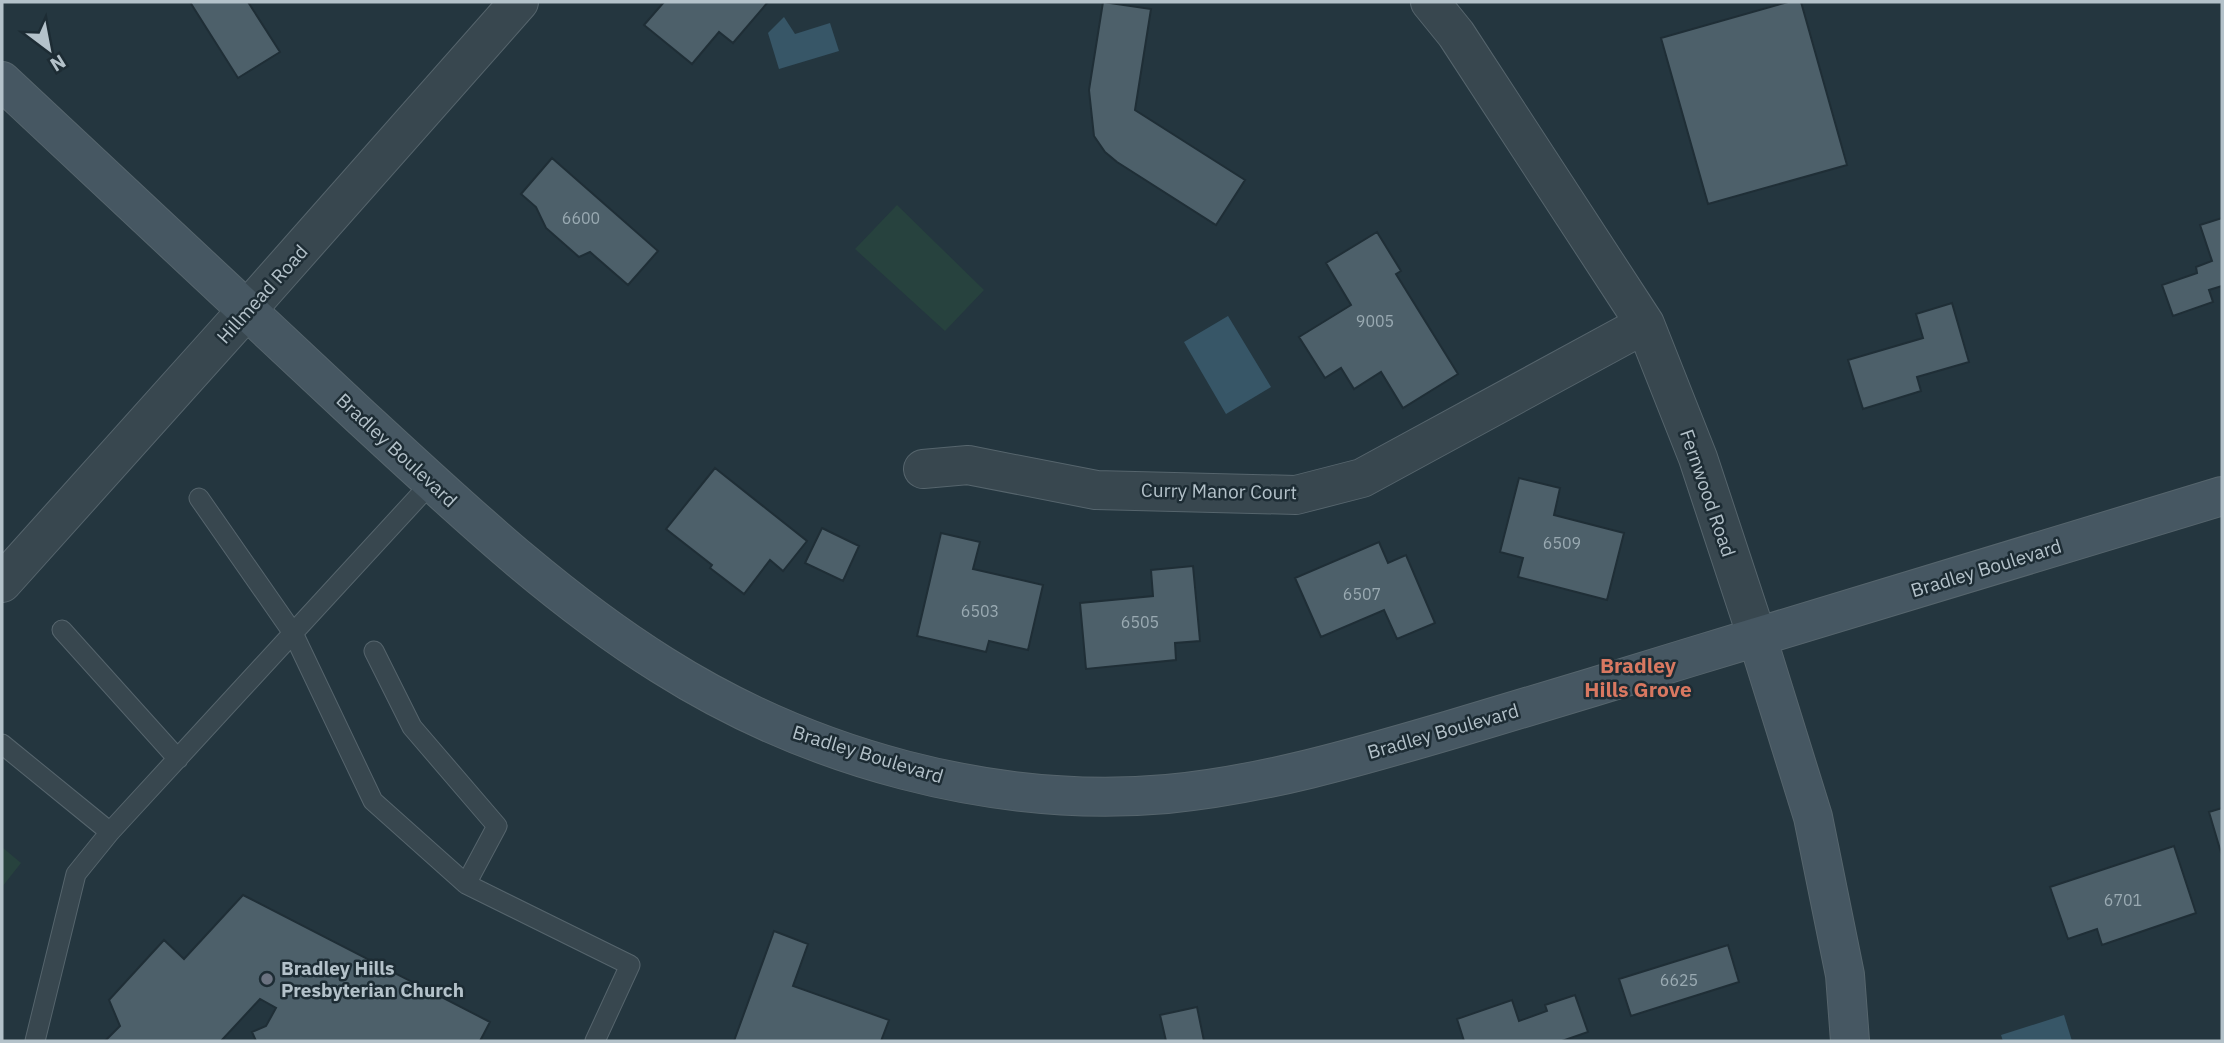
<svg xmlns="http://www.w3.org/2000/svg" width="2224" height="1043" viewBox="0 0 2224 1043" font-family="'IBM Plex Sans',sans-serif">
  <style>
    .green { fill: #27423e }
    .water { fill: #375667 }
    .building { fill: #4d606a; stroke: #1f2e36; stroke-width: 2 }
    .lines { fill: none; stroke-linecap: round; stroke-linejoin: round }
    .lane-casing { stroke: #56656d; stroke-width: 21 }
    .street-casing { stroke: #56656d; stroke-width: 40 }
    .secondary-casing { stroke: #56656d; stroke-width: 40 }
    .lane { stroke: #38474f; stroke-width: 19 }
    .street { stroke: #38474f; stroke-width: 38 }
    .secondary { stroke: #465762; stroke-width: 38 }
    .worship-dot { fill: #6b7280; stroke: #1d2c34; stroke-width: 2.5 }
    .labels { text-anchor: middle; stroke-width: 5; stroke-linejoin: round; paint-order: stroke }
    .number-label { font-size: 16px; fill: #9aaab2 }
    .street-label { font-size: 19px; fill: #b4c2ca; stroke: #1d2c34 }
    .poi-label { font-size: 19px; font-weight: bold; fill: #b4c2ca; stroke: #1d2c34; text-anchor: start }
    .neighbourhood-label { font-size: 21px; font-weight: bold; fill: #d87861; stroke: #1d2c34 }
  </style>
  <rect width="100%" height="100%" fill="#24363f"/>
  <path class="green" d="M 897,205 L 984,290 L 945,331 L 855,249 Z
    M 2,847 L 21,863 L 2,887 Z"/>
  <path class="water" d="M 784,17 L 795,34 L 830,23 L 839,51 L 779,69 L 768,33 Z
    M 1228,316 L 1271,387 L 1226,414 L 1184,342 Z
    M 2064,1015 L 2072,1041 L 2003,1041 L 2001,1035 Z"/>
  <path class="building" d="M 190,2 L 248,2 L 280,52 L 238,78 Z
    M 664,2 L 768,2 L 733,43 L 719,32 L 692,64 L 644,25 Z
    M 1103,2 L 1151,9 L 1135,110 L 1245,180 L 1216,225 L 1117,162 L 1105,152 L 1094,136 L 1089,90 Z
    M 1788,2 L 1801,2 L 1847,165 L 1708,204 L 1661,38 Z
    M 552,158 L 658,251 L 628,285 L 590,252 L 579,257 L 546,228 L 536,207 L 521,194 Z
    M 2222,218 L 2222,286 L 2209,290 L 2213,302 L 2173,316 L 2162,285 L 2197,273 L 2196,267 L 2212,261 L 2200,225 Z
    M 1377,232 L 1401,271 L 1396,274 L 1458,374 L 1403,408 L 1381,372 L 1354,389 L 1341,368 L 1325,378 L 1299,337 L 1351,305 L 1326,263 Z
    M 1952,303 L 1969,362 L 1917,377 L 1921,391 L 1863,409 L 1848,360 L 1923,338 L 1916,314 Z
    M 715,468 L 807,541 L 783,571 L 770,560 L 744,594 L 710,568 L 712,565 L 666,529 Z
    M 1519,478 L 1560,488 L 1554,515 L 1624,533 L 1607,600 L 1518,577 L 1523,558 L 1500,552 Z
    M 822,528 L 859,546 L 843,581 L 805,563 Z
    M 941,533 L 980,542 L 973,569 L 1043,585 L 1028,650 L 989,641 L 986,652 L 917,636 Z
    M 1379,542 L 1388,563 L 1406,555 L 1435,623 L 1397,639 L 1384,610 L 1321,637 L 1295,578 Z
    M 1193,566 L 1200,641 L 1175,643 L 1176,660 L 1086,669 L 1080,603 L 1153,596 L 1151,570 Z
    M 2222,808 L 2222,856 L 2209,812 Z
    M 2174,846 L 2196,913 L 2102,945 L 2097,929 L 2068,939 L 2050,887 Z
    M 243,895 L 490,1022 L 480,1041 L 256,1041 L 252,1032 L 266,1026 L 276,1008 L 260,999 L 221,1041 L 105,1041 L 120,1026 L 109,1000 L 164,940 L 184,959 Z
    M 774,931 L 808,944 L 793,986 L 889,1020 L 881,1041 L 734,1041 Z
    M 1728,945 L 1739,982 L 1631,1016 L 1619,979 Z
    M 1575,995 L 1588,1032 L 1562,1041 L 1464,1041 L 1457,1019 L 1512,1000 L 1519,1021 L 1547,1011 L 1545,1005 Z
    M 1197,1007 L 1204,1041 L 1166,1041 L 1160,1015 Z"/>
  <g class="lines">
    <defs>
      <path id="lane" d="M 199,498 L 293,633 L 373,801 L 466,884 L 630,965 L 595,1041
        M 62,630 L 178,759
        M 374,651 L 412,727 L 497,826 L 466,884
        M 2,744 L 110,832
        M 35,1041 L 76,874 L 110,832 L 432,482"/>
      <path id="street" d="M 1430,2 L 1456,34 L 1645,324 L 1698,458 L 1757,637
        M 923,469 L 968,465 L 1096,490 L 1296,495 L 1362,478 L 1645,324
        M 2,583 L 246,311 L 519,2"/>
      <path id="secondary" d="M 2,81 C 122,193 241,306 361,417 C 457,505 552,596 662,665 C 809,758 993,809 1167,794 C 1263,785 1358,757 1450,730 C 1530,706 1611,682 1691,657 C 1868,602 2045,549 2222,496
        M 1757,637 L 1813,817 L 1845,975 L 1850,1041"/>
    </defs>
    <use href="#lane" class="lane-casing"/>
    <use href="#street" class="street-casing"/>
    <use href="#secondary" class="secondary-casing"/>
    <use href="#lane" class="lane"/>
    <use href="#street" class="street"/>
    <use href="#secondary" class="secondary"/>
  </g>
  <circle class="worship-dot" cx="267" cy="979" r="7"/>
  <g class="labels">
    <g class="number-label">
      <text x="581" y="224">6600</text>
      <text x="1375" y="327">9005</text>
      <text x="1562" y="549">6509</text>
      <text x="1362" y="600">6507</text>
      <text x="980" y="617">6503</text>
      <text x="1140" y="628">6505</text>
      <text x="2123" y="906">6701</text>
      <text x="1679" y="986">6625</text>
    </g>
    <g class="street-label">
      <text transform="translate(262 294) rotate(-48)" y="7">Hillmead Road</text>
      <text transform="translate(397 450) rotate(43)" y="7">Bradley Boulevard</text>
      <text transform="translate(1219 491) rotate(1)" y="7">Curry Manor Court</text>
      <text transform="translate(1708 493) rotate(71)" y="7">Fernwood Road</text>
      <text transform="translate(1986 568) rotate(-17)" y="7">Bradley Boulevard</text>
      <text transform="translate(1443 731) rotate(-16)" y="7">Bradley Boulevard</text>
      <text transform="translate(868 754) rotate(17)" y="7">Bradley Boulevard</text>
    </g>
    <g class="poi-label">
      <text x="281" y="975">Bradley Hills<tspan x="281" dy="22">Presbyterian Church</tspan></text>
    </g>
    <g class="neighbourhood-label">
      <text x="1638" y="673">Bradley<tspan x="1638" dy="24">Hills Grove</tspan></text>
    </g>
  </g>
  <rect width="2224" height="1043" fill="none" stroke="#b4c2ca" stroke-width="7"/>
  <g transform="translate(49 49) rotate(148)" stroke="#1d2c34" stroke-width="5" paint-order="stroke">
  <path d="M0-5L12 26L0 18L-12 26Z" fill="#b4c2ca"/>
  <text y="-10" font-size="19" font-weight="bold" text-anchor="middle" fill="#b4c2ca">N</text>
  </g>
</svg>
